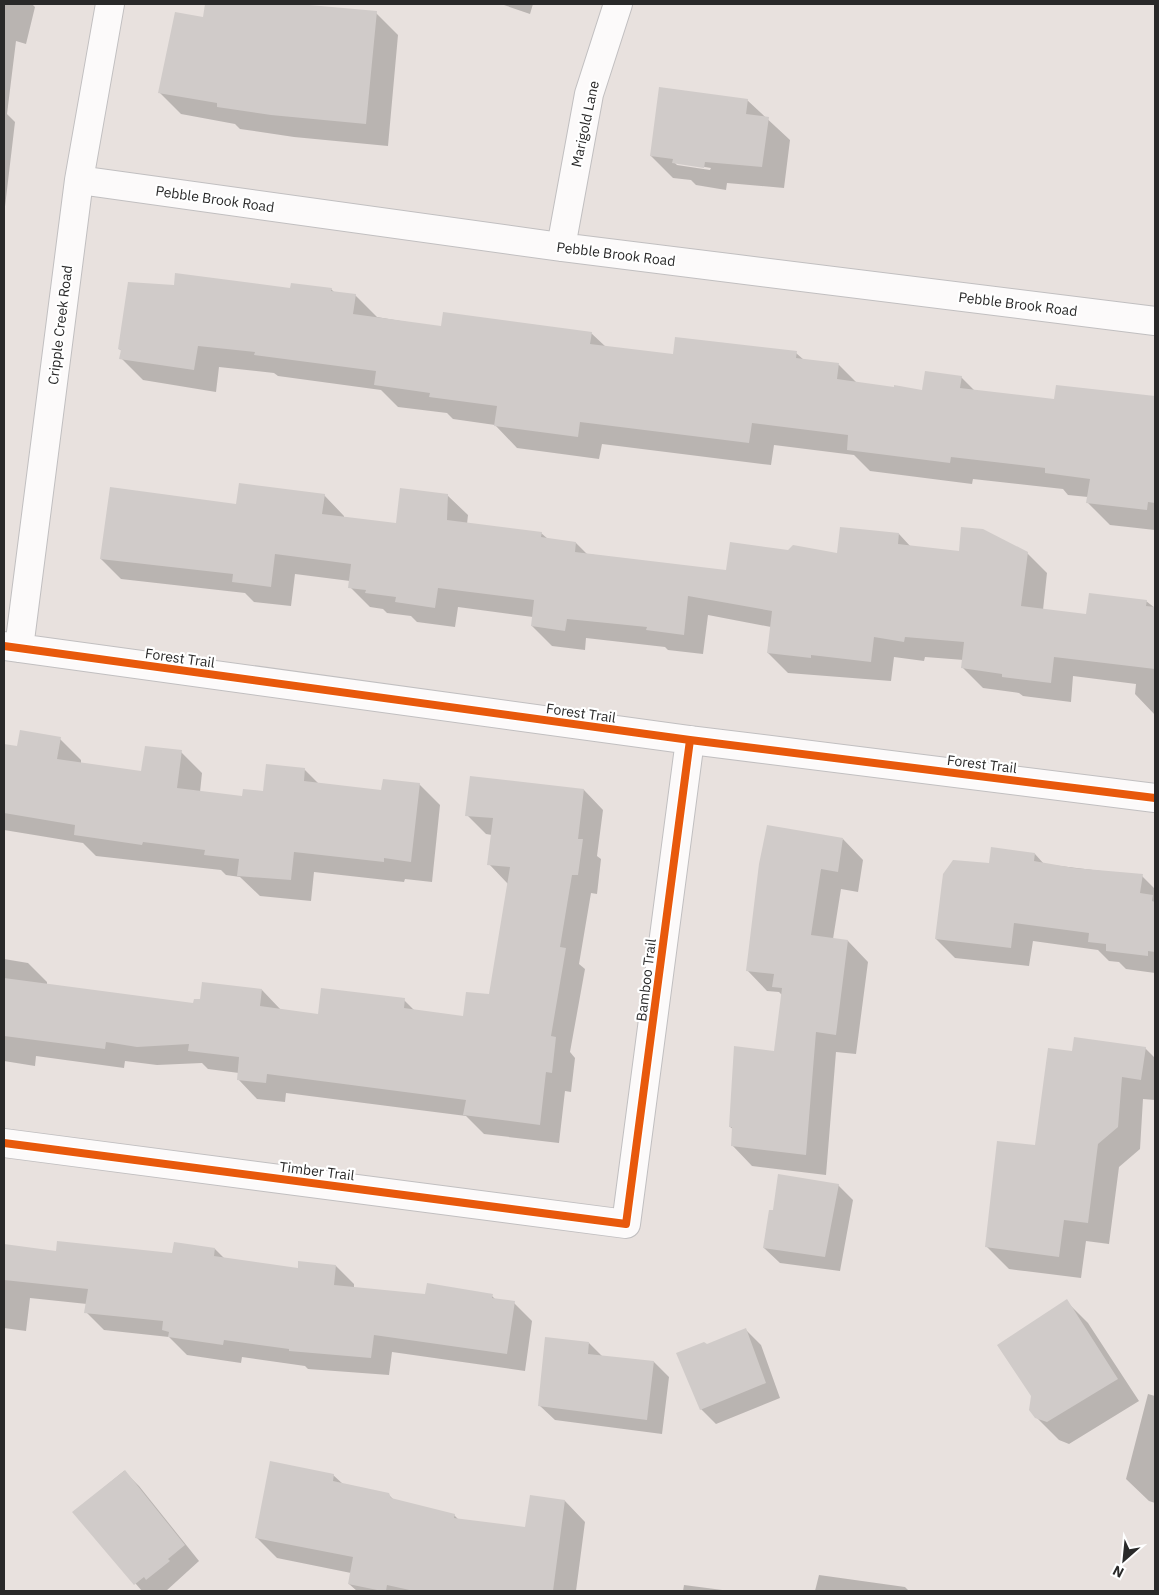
<svg xmlns="http://www.w3.org/2000/svg" width="1159" height="1595" viewBox="0 0 1159 1595" font-family="'IBM Plex Sans',sans-serif">
  <style>
    .shadow { fill: #0003; fill-rule: evenodd }
    .building { fill: #d0cbc9 }
    .lines { fill: none; stroke-linecap: round; stroke-linejoin: round }
    .street-casing { stroke: #c1bfc0; stroke-width: 30 }
    .street { stroke: #fcfafa; stroke-width: 28 }
    .cycleway-casing { stroke: #fff; stroke-width: 11 }
    .cycleway { stroke: #e8590c; stroke-width: 8 }
    .labels { text-anchor: middle; stroke-width: 4.5; stroke-linejoin: round; paint-order: stroke }
    .street-label { font-size: 14px; fill: #292929; stroke: #fff }
  </style>
  <rect width="100%" height="100%" fill="#e8e1de"/>
  <path class="shadow" d="M 4,4 L 32,4 L 35,7 L 26,44 L 16,41 L 7,114 L 15,122 L 4,215 Z
    M 207,4 L 289,4 L 376,13 L 398,35 L 388,146 L 294,137 L 240,129 L 235,124 L 181,114 L 159,92 L 204,18 Z
    M 501,4 L 533,4 L 530,14 Z
    M 747,100 L 790,140 L 784,188 L 727,183 L 726,190 L 696,185 L 691,180 L 673,178 L 651,156 ZM 674,162 L 711,168 L 710,170 L 677,165 Z
    M 331,289 L 335,293 L 355,295 L 377,317 L 442,328 L 591,333 L 606,347 L 674,355 L 796,353 L 804,360 L 839,365 L 857,383 L 923,392 L 961,377 L 975,391 L 1055,400 L 1155,397 L 1155,530 L 1110,525 L 1088,503 L 1088,497 L 1068,495 L 1063,489 L 973,479 L 972,484 L 870,471 L 854,455 L 774,445 L 771,465 L 602,444 L 599,459 L 517,448 L 495,425 L 453,419 L 447,413 L 398,407 L 381,390 L 278,376 L 274,373 L 219,367 L 216,392 L 143,380 L 121,358 L 122,351 L 119,349 L 291,290 Z
    M 324,495 L 344,516 L 344,518 L 397,524 L 447,495 L 468,515 L 467,524 L 541,533 L 548,539 L 576,543 L 587,554 L 727,572 L 789,552 L 838,554 L 899,534 L 911,547 L 960,553 L 1027,553 L 1047,573 L 1043,610 L 1087,615 L 1146,601 L 1155,608 L 1155,715 L 1135,694 L 1136,684 L 1073,676 L 1071,702 L 1023,696 L 1019,693 L 983,688 L 963,668 L 964,660 L 925,657 L 924,661 L 894,657 L 891,681 L 788,673 L 768,653 L 771,627 L 708,615 L 703,654 L 668,650 L 665,647 L 586,638 L 585,650 L 552,646 L 532,626 L 533,617 L 458,607 L 455,627 L 417,622 L 411,616 L 387,613 L 383,609 L 370,607 L 350,587 L 350,581 L 295,574 L 291,606 L 254,602 L 245,593 L 121,579 L 101,559 L 237,505 Z
    M 60,739 L 81,760 L 81,764 L 142,772 L 181,752 L 202,773 L 200,792 L 243,798 L 264,793 L 304,769 L 319,784 L 382,791 L 419,784 L 440,805 L 432,882 L 405,879 L 404,882 L 314,872 L 311,901 L 260,896 L 240,877 L 226,875 L 221,870 L 96,856 L 83,843 L 4,830 L 4,745 L 18,747 Z
    M 471,777 L 584,790 L 603,810 L 597,856 L 601,859 L 597,894 L 591,893 L 579,964 L 585,969 L 570,1052 L 575,1058 L 571,1092 L 565,1091 L 559,1143 L 484,1134 L 466,1116 L 286,1093 L 285,1102 L 257,1099 L 238,1079 L 239,1073 L 208,1069 L 202,1063 L 157,1065 L 125,1061 L 124,1068 L 36,1056 L 35,1066 L 4,1061 L 4,959 L 28,963 L 47,982 L 47,985 L 194,1004 L 262,990 L 281,1010 L 319,1015 L 404,1000 L 415,1011 L 464,1018 L 490,995 L 508,884 L 489,864 L 492,835 L 486,834 L 467,815 Z
    M 843,839 L 863,860 L 858,892 L 841,889 L 833,939 L 848,941 L 868,962 L 856,1054 L 836,1052 L 826,1175 L 752,1166 L 732,1145 L 733,1129 L 730,1127 L 775,1052 L 782,995 L 779,992 L 767,991 L 747,970 Z
    M 1035,854 L 1044,864 L 1142,876 L 1155,889 L 1155,973 L 1126,969 L 1119,962 L 1109,961 L 1098,950 L 1033,941 L 1029,966 L 955,958 L 936,939 L 990,864 Z
    M 1145,1048 L 1155,1058 L 1155,1100 L 1143,1099 L 1140,1149 L 1119,1167 L 1109,1244 L 1086,1241 L 1081,1278 L 1009,1269 L 986,1246 L 1036,1146 L 1073,1053 Z
    M 838,1185 L 853,1200 L 840,1271 L 780,1263 L 764,1248 L 774,1211 Z
    M 4,1245 L 57,1253 L 173,1254 L 215,1249 L 225,1259 L 299,1269 L 299,1262 L 336,1266 L 354,1284 L 354,1288 L 427,1295 L 492,1296 L 496,1300 L 514,1303 L 532,1321 L 525,1371 L 392,1352 L 389,1375 L 308,1369 L 305,1366 L 242,1357 L 241,1363 L 187,1355 L 169,1337 L 104,1330 L 86,1312 L 87,1304 L 30,1298 L 26,1331 L 4,1328 Z
    M 1066,1301 L 1088,1323 L 1139,1401 L 1069,1444 L 1059,1440 L 1036,1417 Z
    M 746,1330 L 761,1345 L 780,1398 L 716,1424 L 701,1409 L 706,1346 Z
    M 589,1343 L 603,1357 L 654,1362 L 669,1377 L 662,1434 L 555,1420 L 539,1405 Z
    M 1148,1394 L 1155,1396 L 1155,1503 L 1149,1501 L 1126,1479 Z
    M 124,1471 L 139,1486 L 199,1561 L 166,1591 L 142,1591 L 74,1512 Z
    M 333,1475 L 343,1484 L 388,1494 L 395,1501 L 454,1515 L 459,1520 L 526,1529 L 531,1497 L 565,1501 L 585,1522 L 576,1591 L 357,1591 L 349,1584 L 351,1573 L 277,1558 L 257,1538 Z
    M 819,1575 L 905,1587 L 909,1591 L 815,1591 Z
    M 684,1585 L 730,1591 L 683,1591 Z"/>
  <path class="building" d="M 205,4 L 298,4 L 377,11 L 366,124 L 271,115 L 217,107 L 217,103 L 158,93 L 175,12 L 203,17 Z
    M 659,87 L 748,99 L 746,114 L 769,117 L 762,167 L 705,162 L 704,168 L 672,163 L 673,159 L 650,156 Z
    M 175,273 L 290,288 L 291,283 L 332,288 L 331,291 L 356,294 L 353,314 L 441,326 L 443,312 L 592,332 L 590,344 L 673,354 L 675,337 L 797,351 L 796,358 L 839,363 L 837,379 L 894,387 L 894,385 L 922,390 L 925,371 L 962,376 L 960,388 L 1054,399 L 1056,385 L 1155,396 L 1155,503 L 1148,502 L 1147,510 L 1086,503 L 1090,479 L 1045,473 L 1045,468 L 951,457 L 950,463 L 847,450 L 848,435 L 752,423 L 749,443 L 580,422 L 578,437 L 494,426 L 497,406 L 429,397 L 430,393 L 374,385 L 376,371 L 254,355 L 255,352 L 198,346 L 194,370 L 119,359 L 121,350 L 118,349 L 128,282 L 174,285 Z
    M 239,483 L 325,494 L 322,514 L 396,523 L 400,488 L 448,494 L 447,520 L 542,532 L 541,537 L 576,542 L 575,552 L 726,570 L 730,542 L 788,550 L 793,545 L 837,553 L 840,527 L 899,533 L 898,544 L 959,551 L 961,527 L 983,529 L 1028,552 L 1021,606 L 1086,614 L 1089,593 L 1147,600 L 1146,606 L 1155,607 L 1155,669 L 1054,657 L 1051,683 L 1002,677 L 1002,674 L 961,668 L 964,642 L 905,637 L 904,642 L 874,637 L 871,662 L 811,655 L 811,658 L 767,653 L 772,611 L 688,596 L 684,635 L 646,630 L 647,627 L 567,619 L 565,631 L 531,626 L 534,600 L 438,588 L 435,608 L 395,602 L 396,597 L 365,593 L 366,590 L 348,588 L 351,564 L 275,554 L 271,587 L 232,582 L 233,574 L 100,559 L 110,487 L 236,504 Z
    M 20,730 L 61,737 L 57,759 L 141,771 L 145,746 L 182,750 L 177,788 L 242,796 L 243,789 L 263,791 L 266,764 L 305,768 L 304,781 L 381,790 L 383,779 L 420,783 L 411,862 L 384,858 L 384,862 L 294,852 L 291,880 L 237,876 L 239,859 L 204,855 L 205,850 L 143,842 L 142,845 L 74,835 L 75,825 L 4,813 L 4,744 L 17,746 Z
    M 470,776 L 584,789 L 578,839 L 583,839 L 578,875 L 572,875 L 560,947 L 566,948 L 551,1036 L 556,1037 L 552,1073 L 546,1072 L 540,1125 L 463,1115 L 466,1100 L 267,1074 L 266,1083 L 237,1080 L 239,1057 L 188,1051 L 189,1044 L 137,1047 L 106,1042 L 105,1049 L 4,1036 L 4,978 L 193,1003 L 194,999 L 200,999 L 202,982 L 262,989 L 260,1006 L 318,1014 L 321,988 L 405,998 L 404,1008 L 463,1016 L 466,992 L 489,994 L 510,867 L 487,865 L 493,818 L 465,816 Z
    M 767,825 L 843,838 L 838,872 L 821,869 L 811,935 L 848,940 L 836,1035 L 816,1032 L 806,1155 L 731,1146 L 732,1127 L 729,1127 L 734,1046 L 774,1051 L 782,988 L 772,987 L 774,974 L 746,971 L 759,864 Z
    M 991,847 L 1035,853 L 1034,861 L 1074,868 L 1143,874 L 1140,893 L 1153,895 L 1152,901 L 1155,902 L 1155,952 L 1148,951 L 1148,956 L 1106,951 L 1106,944 L 1088,942 L 1089,933 L 1014,923 L 1011,948 L 935,939 L 943,874 L 953,860 L 989,863 Z
    M 1074,1037 L 1146,1047 L 1141,1080 L 1122,1077 L 1118,1127 L 1098,1144 L 1088,1223 L 1064,1220 L 1059,1257 L 985,1247 L 997,1141 L 1035,1145 L 1048,1048 L 1072,1051 Z
    M 778,1174 L 839,1184 L 825,1257 L 763,1248 L 769,1210 L 773,1210 Z
    M 57,1241 L 172,1253 L 174,1242 L 215,1248 L 214,1256 L 298,1268 L 298,1261 L 336,1265 L 334,1285 L 425,1294 L 427,1283 L 493,1294 L 492,1298 L 515,1301 L 507,1354 L 374,1335 L 371,1358 L 289,1351 L 289,1349 L 224,1340 L 223,1345 L 168,1337 L 169,1332 L 162,1330 L 163,1321 L 84,1313 L 88,1289 L 4,1280 L 4,1244 L 56,1251 Z
    M 1067,1299 L 1118,1379 L 1047,1422 L 1035,1418 L 1029,1410 L 1031,1396 L 997,1345 Z
    M 746,1328 L 766,1383 L 700,1410 L 676,1353 L 704,1342 L 707,1344 Z
    M 545,1337 L 589,1342 L 588,1354 L 654,1361 L 647,1420 L 538,1406 Z
    M 270,1461 L 334,1474 L 333,1481 L 389,1493 L 391,1498 L 455,1514 L 454,1518 L 525,1527 L 530,1495 L 565,1500 L 553,1591 L 414,1591 L 387,1585 L 386,1591 L 382,1591 L 348,1584 L 353,1557 L 255,1538 Z
    M 125,1470 L 185,1545 L 168,1559 L 170,1561 L 146,1580 L 144,1577 L 134,1585 L 72,1512 Z"/>
  <g class="lines">
    <defs>
      <path id="street" d="M 79,180 L 561,247 L 1155,321
        M 561,247 L 589,94 L 618,4
        M 4,646 L 690,740 L 1155,798
        M 19,648 L 79,180 L 110,4
        M 4,1143 L 626,1224 L 690,740"/>
    </defs>
    <use href="#street" class="street-casing"/>
    <use href="#street" class="street"/>
    <defs>
      <path id="cycleway" d="M 4,646 L 690,740 L 1155,798
        M 4,1143 L 626,1224 L 690,740"/>
    </defs>
    <use href="#cycleway" class="cycleway-casing"/>
    <use href="#cycleway" class="cycleway"/>
  </g>
  <g class="labels">
    <g class="street-label">
      <text transform="translate(585 124) rotate(-78)" y="5">Marigold Lane</text>
      <text transform="translate(215 199) rotate(8)" y="5">Pebble Brook Road</text>
      <text transform="translate(616 254) rotate(7)" y="5">Pebble Brook Road</text>
      <text transform="translate(1018 304) rotate(7)" y="5">Pebble Brook Road</text>
      <text transform="translate(60 325) rotate(-83)" y="5">Cripple Creek Road</text>
      <text transform="translate(180 658) rotate(8)" y="5">Forest Trail</text>
      <text transform="translate(581 713) rotate(8)" y="5">Forest Trail</text>
      <text transform="translate(982 764) rotate(7)" y="5">Forest Trail</text>
      <text transform="translate(646 980) rotate(-83)" y="5">Bamboo Trail</text>
      <text transform="translate(317 1171) rotate(7)" y="5">Timber Trail</text>
    </g>
  </g>
  <rect width="1159" height="1595" fill="none" stroke="#292929" stroke-width="10"/>
  <g transform="translate(1124 1560) rotate(207)" stroke="#ffffff" stroke-width="4" paint-order="stroke">
  <path d="M0-4L9 19L0 12L-9 19Z" fill="#292929"/>
  <text y="-8" font-size="14" font-weight="bold" text-anchor="middle" fill="#292929">N</text>
  </g>
</svg>
